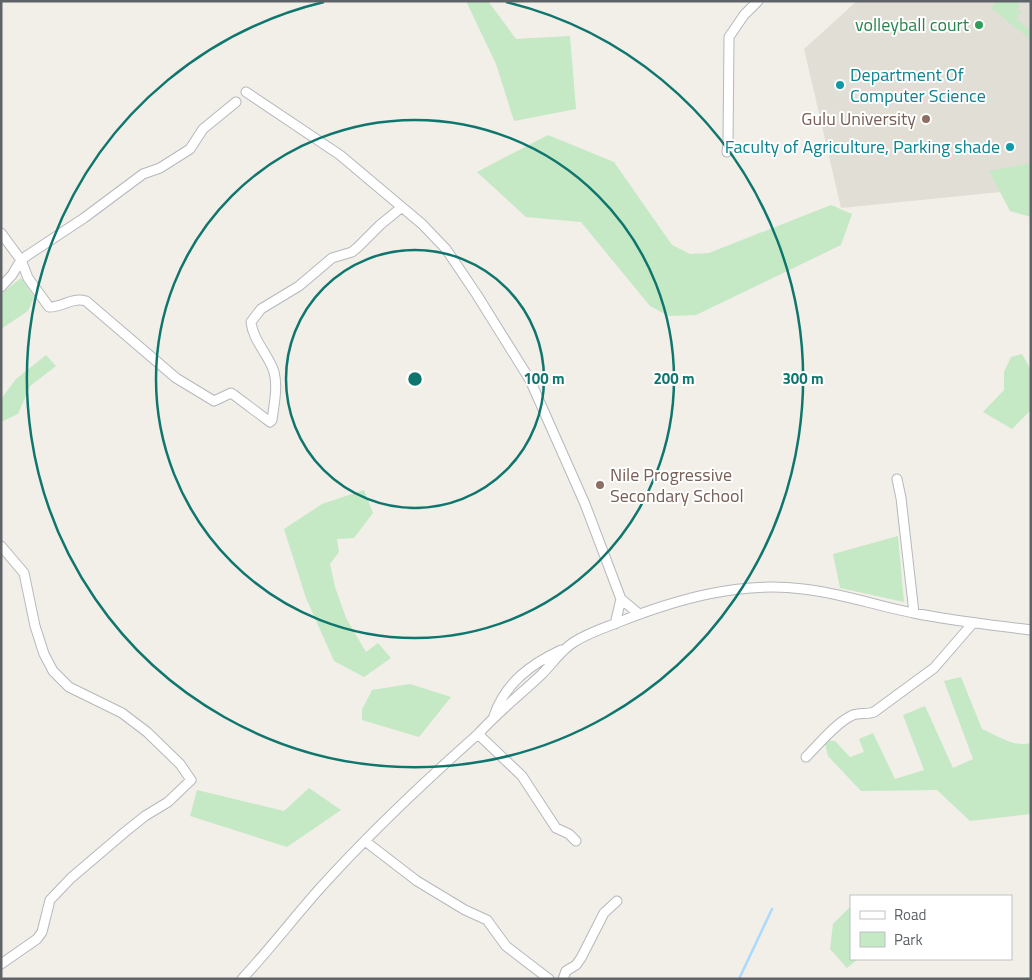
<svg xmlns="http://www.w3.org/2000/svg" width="1032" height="980" viewBox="0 0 1032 980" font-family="'Titillium Web',sans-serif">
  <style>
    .education { fill: #e1ded6 }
    .green { fill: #c5e8c5 }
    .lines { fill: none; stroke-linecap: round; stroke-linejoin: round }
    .stream { stroke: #aadaff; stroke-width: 2.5 }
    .street-casing { stroke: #b5b8bc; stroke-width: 11 }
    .street { stroke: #fff; stroke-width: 9 }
    .ring { fill: none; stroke: #0f766e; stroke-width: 2.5 }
    .leisure-dot { fill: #2e9e5b; stroke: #fff; stroke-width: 2 }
    .culture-dot { fill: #0f9aa8; stroke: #fff; stroke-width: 2 }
    .education-dot { fill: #8d6e63; stroke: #fff; stroke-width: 2 }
    .labels { text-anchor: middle; stroke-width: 4; stroke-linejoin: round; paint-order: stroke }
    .leisure-label { font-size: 18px; fill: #27864d; stroke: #fff; text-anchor: end }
    .culture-label { font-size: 18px; fill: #0d838f; stroke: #fff; text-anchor: start }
    .education-label { font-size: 18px; fill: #785e54; stroke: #fff; text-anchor: end }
    .centre { fill: #0f766e; stroke: #fff; stroke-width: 2.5 }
    .ring-label { font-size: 15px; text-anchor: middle; font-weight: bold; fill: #0f766e; stroke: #fff; stroke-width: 4; stroke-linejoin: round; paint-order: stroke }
  </style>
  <rect width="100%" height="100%" fill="#f1efe8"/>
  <path class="education" d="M 857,1 L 1031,1 L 1031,189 L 841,208 L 804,49 Z"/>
  <path class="green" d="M 466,1 L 488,1 L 516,39 L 570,36 L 576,109 L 514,121 L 496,64 Z
    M 996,1 L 1016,1 L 1020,5 L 1017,9 L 1021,12 L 1016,19 L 1031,31 L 1031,40 L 991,8 Z
    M 548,135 L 614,162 L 672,245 L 690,254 L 709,253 L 831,205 L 852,214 L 841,245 L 696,315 L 669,316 L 650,306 L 581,222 L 526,217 L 477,172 Z
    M 1031,163 L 1031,217 L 1010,211 L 989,171 Z
    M 21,278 L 34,297 L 28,311 L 1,329 L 1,294 Z
    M 1022,354 L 1031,370 L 1031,410 L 1012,429 L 983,412 L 1004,390 L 1004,372 L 1011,357 Z
    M 46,355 L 56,366 L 30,386 L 18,414 L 1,422 L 1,399 L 16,379 Z
    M 364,490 L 373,513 L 354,538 L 337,539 L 339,552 L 330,564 L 335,587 L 346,618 L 366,652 L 378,643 L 391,658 L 364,677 L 334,661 L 306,598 L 284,529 L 322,504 Z
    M 898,536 L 904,602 L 840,588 L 833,554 Z
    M 961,677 L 982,729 C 996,735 1015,748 1031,743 L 1030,814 L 970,821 L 937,790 L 861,791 L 828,756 L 824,740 L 835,741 L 850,757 L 864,752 L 859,739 L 873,733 L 895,779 L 924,770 L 903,715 L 925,706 L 953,768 L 973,759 L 944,681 Z
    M 410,684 L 451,697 L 419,737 L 362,720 L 362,710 L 372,690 Z
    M 309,788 L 341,810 L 287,847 L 190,816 L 197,790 L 284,811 Z
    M 851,906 L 851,959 L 858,959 L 847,968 L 830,949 L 833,924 Z"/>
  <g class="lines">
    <path class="stream" d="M 739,979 L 772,909"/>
    <defs>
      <path id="street" d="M 246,92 L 340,155 L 422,224 L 446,249 L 477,295 L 530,380 L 585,504 L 621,599 L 639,614
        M 727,152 L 728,143 L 729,37 L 744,15 L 758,1
        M 1,233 L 21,260 L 28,278 L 49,307 C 63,307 72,297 86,301 L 176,378 L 214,401 L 231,393 L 234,395 L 270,422 L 272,420 C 274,404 278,387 274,372 C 269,355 253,341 251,322 L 261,309 L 299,286 L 332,258 L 352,252 L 358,247 L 380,225 L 402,207
        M 1,287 L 12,275 L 21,260 L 28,255 L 84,218 L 143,174 L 160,168 L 190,149 L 203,129 L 236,102
        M 897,479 L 901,498 L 914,613
        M 1,546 L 24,573 L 35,626 L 44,654 L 53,671 L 69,687 L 122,713 L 147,732 L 180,764 L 191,780 L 168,802 L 145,816 L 125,832 L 71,878 L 50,900 L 42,932 L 37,939 L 1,964
        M 615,624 L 621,599
        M 494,716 C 505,683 531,664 561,650
        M 478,734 L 522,776 L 556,828 L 569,834 L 576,841
        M 806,757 C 817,746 836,723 851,716 C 858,712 867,715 874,712 L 934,668 L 973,623
        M 365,841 L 417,881 L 465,910 L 487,920 L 506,946 L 549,979
        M 242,979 C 270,949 295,916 322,886 C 371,832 424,782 478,734 C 498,712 521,694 542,674 C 552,664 561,650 574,642 C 588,633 604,628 619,622 C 677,599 740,581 803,589 C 841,593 877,606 914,613 C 953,621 992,625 1031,630
        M 563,979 L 566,971 L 576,965 L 581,958 L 604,913 L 617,901"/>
    </defs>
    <use href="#street" class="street-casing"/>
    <use href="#street" class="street"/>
  </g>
  <g class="ring">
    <circle cx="415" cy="379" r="129"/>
    <circle cx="415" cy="379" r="259"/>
    <path d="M506 2A388 388 0 1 1 324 2"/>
  </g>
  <circle class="leisure-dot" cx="979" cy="25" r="5"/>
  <g class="culture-dot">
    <circle cx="840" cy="85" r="5"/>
    <circle cx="1010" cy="147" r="5"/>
  </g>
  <g class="education-dot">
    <circle cx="926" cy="119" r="5"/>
    <circle cx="600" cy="485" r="5"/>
  </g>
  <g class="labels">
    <g class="leisure-label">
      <text x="969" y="31">volleyball court</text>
    </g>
    <g class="culture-label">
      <text x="850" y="81">Department Of<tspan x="850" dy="21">Computer Science</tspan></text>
      <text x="1000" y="153" text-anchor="end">Faculty of Agriculture, Parking shade</text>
    </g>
    <g class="education-label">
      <text x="916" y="125">Gulu University</text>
      <text x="610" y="481" text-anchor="start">Nile Progressive<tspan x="610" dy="21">Secondary School</tspan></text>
    </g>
  </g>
  <circle cx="415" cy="379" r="8" class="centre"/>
  <g class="ring-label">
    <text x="544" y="384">100 m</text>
    <text x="674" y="384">200 m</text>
    <text x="803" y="384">300 m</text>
  </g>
  <rect width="1032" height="980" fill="none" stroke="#5f6368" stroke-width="5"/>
  <rect x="850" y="895" width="162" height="65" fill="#ffffff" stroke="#bfc1c3"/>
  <rect x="860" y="911" width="25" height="8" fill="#ffffff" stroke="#bfc1c3"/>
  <text x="894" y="920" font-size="15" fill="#5f6368">Road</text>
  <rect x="860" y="932" width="25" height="15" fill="#c5e8c5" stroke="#bfc1c3"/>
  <text x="894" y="945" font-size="15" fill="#5f6368">Park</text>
</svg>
